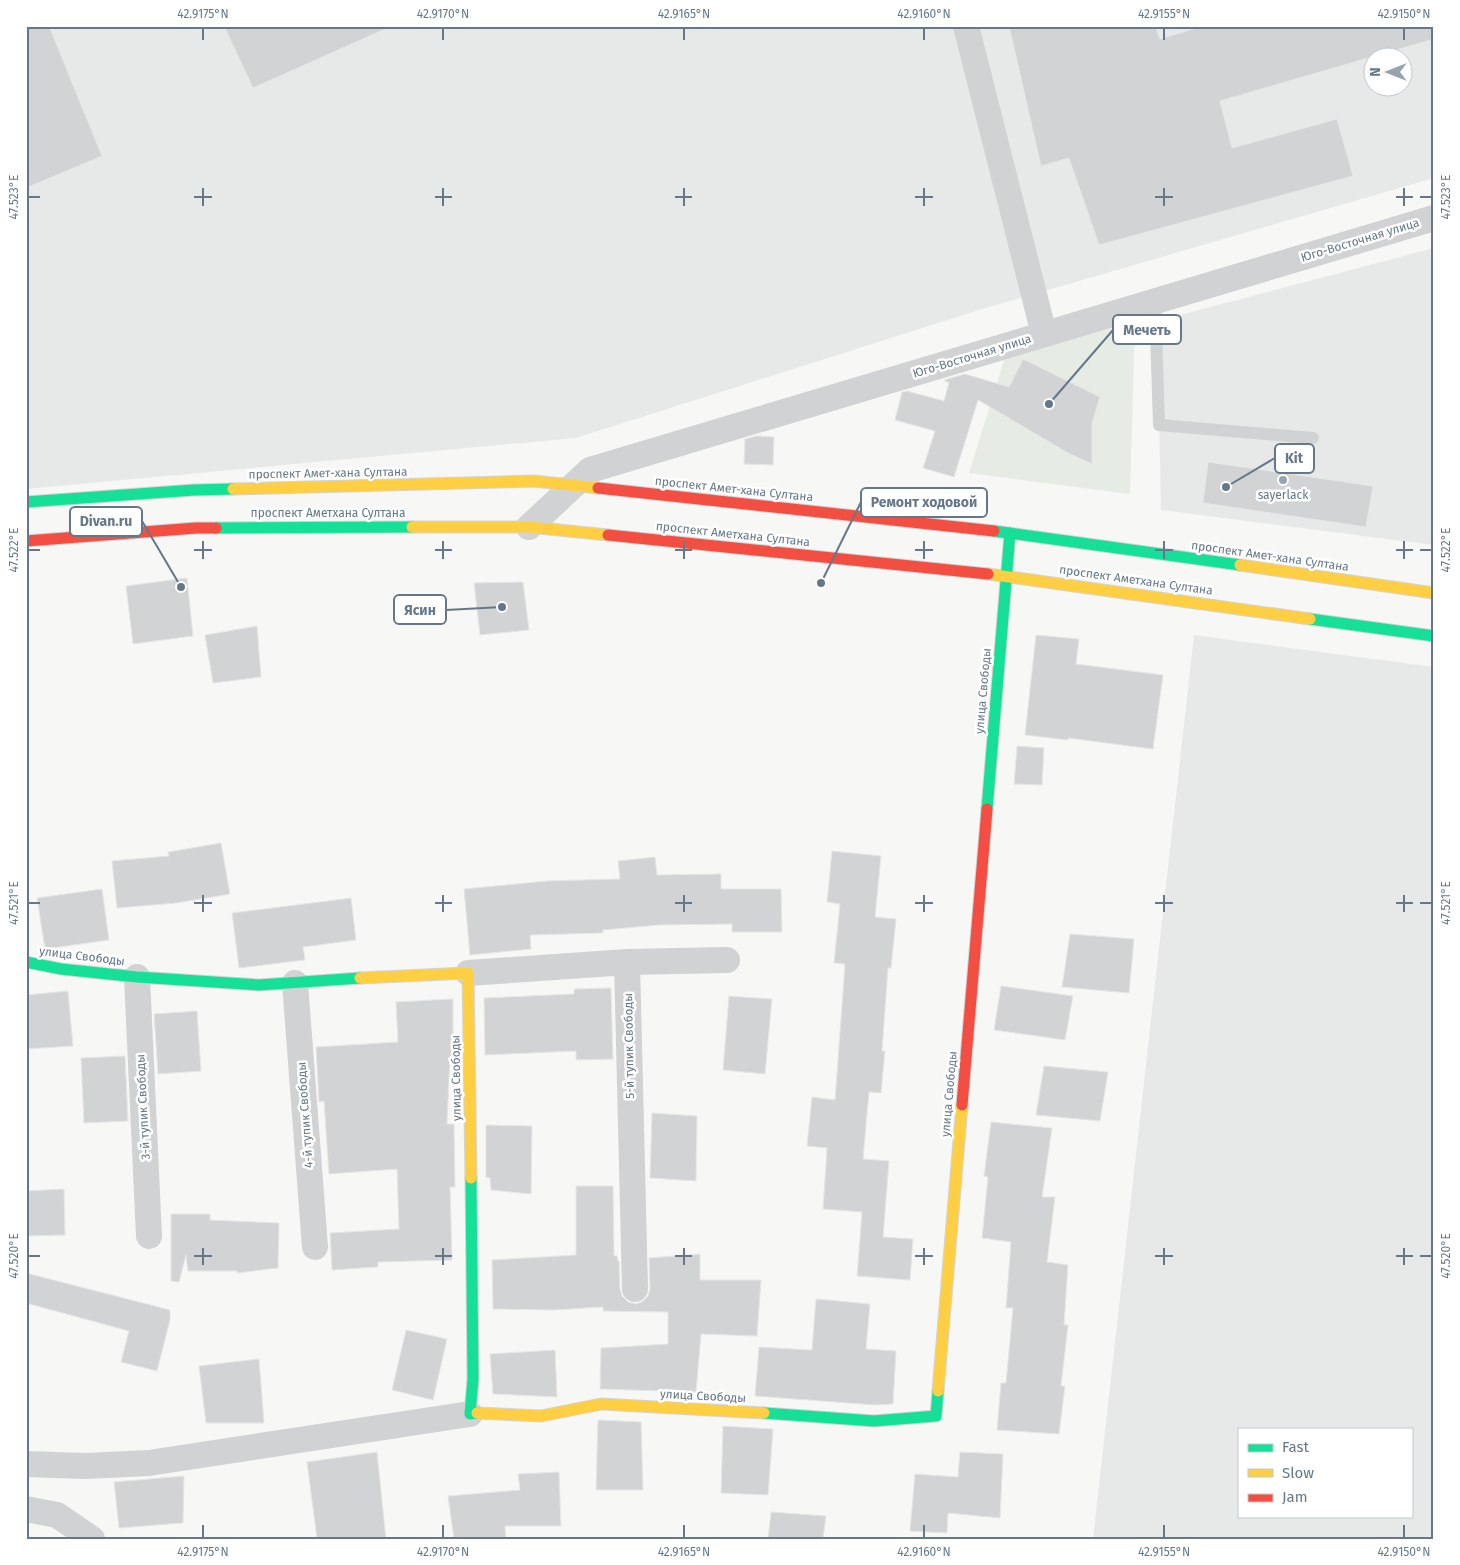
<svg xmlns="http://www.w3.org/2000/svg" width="1460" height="1565" viewBox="0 0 1460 1565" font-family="'Fira Sans',sans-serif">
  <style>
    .built { fill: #e7e9e9; fill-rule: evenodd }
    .green { fill: #e6ebe4 }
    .building { fill: #d2d3d4; stroke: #e6e6e6 }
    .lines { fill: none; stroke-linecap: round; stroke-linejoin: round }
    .fast-casing { stroke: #d2d4d6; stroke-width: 13 }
    .slow-casing { stroke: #d2d4d6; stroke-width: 13 }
    .jam-casing { stroke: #d2d4d6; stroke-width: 13 }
    .lane { stroke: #d1d2d3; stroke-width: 12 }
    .street { stroke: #d1d2d3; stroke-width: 26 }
    .fast { stroke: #16e098; stroke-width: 11 }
    .slow { stroke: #ffcf43; stroke-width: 11 }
    .jam { stroke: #f24e42; stroke-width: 11 }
    .ticks { fill: none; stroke: #647889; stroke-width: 2 }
    .poi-dot { fill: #97a4af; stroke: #fff; stroke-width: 2 }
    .labels { text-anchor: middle; stroke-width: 5; stroke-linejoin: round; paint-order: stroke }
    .street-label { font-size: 12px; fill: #647889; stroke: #fff }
    .poi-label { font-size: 12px; fill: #647889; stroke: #fff }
    .leader { fill: none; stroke: #647889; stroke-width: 2 }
    .callout-dot { fill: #647889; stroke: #fff; stroke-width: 2 }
    .callout { fill: #fff; stroke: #647889; stroke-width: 2 }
    .callout-label { font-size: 14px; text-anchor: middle; font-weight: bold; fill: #647889 }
    .neatline { fill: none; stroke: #647889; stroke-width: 2 }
    .ticks-label { font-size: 12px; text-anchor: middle; fill: #647889 }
  </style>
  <rect width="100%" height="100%" fill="#f7f7f6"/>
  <path class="built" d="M 26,26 L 1434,26 L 1434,178 L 979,310 L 576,438 L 26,489 ZM 1372,58 L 1402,58 L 1402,88 L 1372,88 Z
    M 1434,248 L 1434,545 L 1161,510 L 1157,321 Z
    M 1194,635 L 1434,667 L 1434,1539 L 1093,1539 ZM 1239,1429 L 1411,1429 L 1411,1516 L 1239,1516 Z"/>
  <path class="green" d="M 1135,322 L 1130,494 L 969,473 L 1005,357 Z"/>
  <path class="building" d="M 26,26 L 49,26 L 102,156 L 26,188 Z
    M 224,26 L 392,26 L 253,88 Z
    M 1009,26 L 1155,26 L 1160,39 L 1203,26 L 1434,26 L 1434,39 L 1220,101 L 1232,148 L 1337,119 L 1353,176 L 1099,245 L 1069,158 L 1041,166 Z
    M 1023,359 L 1100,397 L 1092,423 L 1092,464 L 1068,453 L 978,400 L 954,477 L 923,468 L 935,431 L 895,420 L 902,392 L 907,391 L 944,401 L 949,383 L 944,380 L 965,374 L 1009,387 Z
    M 757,436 L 774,437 L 773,465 L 744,464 L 745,439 Z
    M 1208,462 L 1373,486 L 1366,527 L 1203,503 Z
    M 187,578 L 193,636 L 133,644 L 126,586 Z
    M 523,582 L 529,630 L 480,635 L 474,583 Z
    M 257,626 L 261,677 L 213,683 L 205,635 Z
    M 1036,635 L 1079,639 L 1076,664 L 1163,675 L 1153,749 L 1068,738 L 1068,740 L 1025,735 Z
    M 1017,746 L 1044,748 L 1042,785 L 1014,784 Z
    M 221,843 L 230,894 L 176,903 L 117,908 L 112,861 L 169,856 L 168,852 Z
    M 832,851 L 881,856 L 875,917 L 896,919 L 891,968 L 888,968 L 882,1051 L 885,1051 L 881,1093 L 869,1092 L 863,1159 L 889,1161 L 883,1237 L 913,1239 L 910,1280 L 857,1276 L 862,1212 L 823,1209 L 827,1148 L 807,1146 L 812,1097 L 835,1100 L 845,964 L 834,963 L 840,904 L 827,902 Z
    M 655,857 L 657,875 L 721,874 L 721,889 L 781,889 L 782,932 L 732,932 L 732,924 L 658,925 L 603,930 L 603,933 L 530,935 L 531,949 L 470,955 L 464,889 L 547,881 L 620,879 L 618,861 Z
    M 102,889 L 109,940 L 45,949 L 37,898 Z
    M 351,898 L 356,940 L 303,947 L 305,960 L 239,968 L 232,913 Z
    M 1070,934 L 1134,939 L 1129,993 L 1062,987 Z
    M 1001,986 L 1073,996 L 1065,1040 L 994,1030 Z
    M 611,988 L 613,1059 L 576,1060 L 576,1051 L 485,1055 L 484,998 L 574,994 L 574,989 Z
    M 68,991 L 73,1046 L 26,1049 L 26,995 Z
    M 729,996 L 772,999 L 765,1074 L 723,1070 Z
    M 453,999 L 453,1056 L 450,1056 L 447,1124 L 454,1124 L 455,1187 L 450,1187 L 452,1260 L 378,1262 L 378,1267 L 332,1270 L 330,1233 L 399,1229 L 397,1169 L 329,1174 L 324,1101 L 319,1102 L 316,1047 L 398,1042 L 396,1002 Z
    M 197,1011 L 201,1071 L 158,1074 L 154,1014 Z
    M 125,1056 L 128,1121 L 84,1123 L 81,1058 Z
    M 1044,1066 L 1108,1072 L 1100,1121 L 1036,1115 Z
    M 652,1113 L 697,1116 L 696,1181 L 650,1178 Z
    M 991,1122 L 1052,1128 L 1042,1197 L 1055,1197 L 1047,1262 L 1068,1265 L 1064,1325 L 1068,1325 L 1061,1386 L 1065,1386 L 1059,1434 L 997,1430 L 1001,1383 L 1006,1383 L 1013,1308 L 1006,1308 L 1011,1242 L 982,1238 L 988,1177 L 984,1176 Z
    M 486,1125 L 532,1126 L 531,1194 L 491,1190 L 490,1178 L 486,1177 Z
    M 576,1186 L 613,1186 L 614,1256 L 617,1256 L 618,1261 L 619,1261 L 620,1289 L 622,1296 L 628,1302 L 636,1304 L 642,1302 L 648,1296 L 650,1289 L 649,1258 L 700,1254 L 700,1280 L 761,1280 L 757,1336 L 701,1334 L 696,1392 L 600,1389 L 601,1348 L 668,1344 L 668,1312 L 603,1311 L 603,1307 L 554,1310 L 493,1309 L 492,1260 L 576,1255 Z
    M 64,1189 L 65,1235 L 26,1236 L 26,1191 Z
    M 171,1214 L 210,1214 L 210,1220 L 279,1223 L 278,1268 L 237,1273 L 237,1271 L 188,1271 L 186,1255 L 179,1282 L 171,1281 Z
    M 26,1273 L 170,1310 L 170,1320 L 157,1371 L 121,1362 L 129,1331 L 26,1303 Z
    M 816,1299 L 870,1304 L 866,1349 L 896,1351 L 893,1404 L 874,1405 L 755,1396 L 759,1347 L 812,1350 Z
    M 406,1330 L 447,1339 L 433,1400 L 392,1390 Z
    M 555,1350 L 557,1397 L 493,1394 L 490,1354 Z
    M 259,1359 L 264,1423 L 206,1423 L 199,1366 Z
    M 598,1420 L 641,1422 L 643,1490 L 596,1490 Z
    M 723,1426 L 773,1429 L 768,1495 L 721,1493 Z
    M 377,1452 L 386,1539 L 317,1539 L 307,1462 Z
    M 960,1452 L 1003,1454 L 1000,1518 L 948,1513 L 947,1533 L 910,1531 L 915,1474 L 958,1477 Z
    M 559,1472 L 561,1526 L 505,1526 L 506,1539 L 454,1539 L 448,1496 L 520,1490 L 518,1474 Z
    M 184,1476 L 183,1523 L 119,1528 L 114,1482 Z
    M 771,1512 L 826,1516 L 823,1539 L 768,1539 Z"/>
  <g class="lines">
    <defs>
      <path id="fast" d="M 26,502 L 194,490 L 233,489
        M 216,528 L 412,527
        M 994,531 L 1240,565
        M 1310,619 L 1434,636
        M 987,809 L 1010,533
        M 26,962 L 61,969 L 137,977 L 259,985 L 360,978
        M 471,1178 L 473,1379 L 470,1414 L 477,1413
        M 764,1413 L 874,1421 L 936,1416 L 938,1391"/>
      <path id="slow" d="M 233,489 L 534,481 L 598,488
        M 412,527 L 529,527 L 608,535
        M 1240,565 L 1434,593
        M 988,574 L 1310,619
        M 360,978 L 468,973 L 471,1178
        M 938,1391 L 962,1105
        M 477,1413 L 541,1416 L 601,1404 L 764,1413"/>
      <path id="jam" d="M 598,488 L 994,531
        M 608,535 L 988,574
        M 26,541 L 196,528 L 216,528
        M 962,1105 L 987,809"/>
    </defs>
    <use href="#fast" class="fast-casing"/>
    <use href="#slow" class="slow-casing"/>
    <use href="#jam" class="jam-casing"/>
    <path class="lane" d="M 1155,301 L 1159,425 L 1313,438"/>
    <path class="street" d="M 966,26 L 1044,334
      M 529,527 L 590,470 L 1434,218
      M 627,962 L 727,960
      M 468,973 L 627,962 L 635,1289
      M 137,977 L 149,1236
      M 295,983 L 315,1247
      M 26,1464 L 85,1466 L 149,1463 L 470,1414
      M 26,1509 L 57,1515 L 92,1539"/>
    <use href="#fast" class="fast"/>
    <use href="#slow" class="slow"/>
    <use href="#jam" class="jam"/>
  </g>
  <path class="ticks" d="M 203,28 L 203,40M 443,28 L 443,40M 684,28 L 684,40M 924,28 L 924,40M 1164,28 L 1164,40M 1404,28 L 1404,40M 203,188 L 203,206M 443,188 L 443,206M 684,188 L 684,206M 924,188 L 924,206M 1164,188 L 1164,206M 1404,188 L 1404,206M 28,197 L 40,197M 194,197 L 212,197M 435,197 L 452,197M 675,197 L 692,197M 915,197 L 933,197M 1155,197 L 1173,197M 1396,197 L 1413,197M 1420,197 L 1432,197M 203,541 L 203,559M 443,541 L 443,559M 684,541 L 684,559M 924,541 L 924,559M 1164,541 L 1164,559M 1404,541 L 1404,559M 28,550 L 40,550M 194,550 L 212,550M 435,550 L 452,550M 675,550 L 692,550M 915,550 L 933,550M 1155,550 L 1173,550M 1396,550 L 1413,550M 1420,550 L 1432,550M 203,895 L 203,912M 443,895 L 443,912M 684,895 L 684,912M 924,895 L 924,912M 1164,895 L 1164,912M 1404,895 L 1404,912M 28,903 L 40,903M 194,903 L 212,903M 435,903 L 452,903M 675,903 L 692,903M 915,903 L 933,903M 1155,903 L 1173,903M 1396,903 L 1413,903M 1420,903 L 1432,903M 203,1248 L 203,1265M 443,1248 L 443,1265M 684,1248 L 684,1265M 924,1248 L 924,1265M 1164,1248 L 1164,1265M 1404,1248 L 1404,1265M 28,1256 L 40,1256M 194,1256 L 212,1256M 435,1256 L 452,1256M 675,1256 L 692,1256M 915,1256 L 933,1256M 1155,1256 L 1173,1256M 1396,1256 L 1413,1256M 1420,1256 L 1432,1256M 203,1525 L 203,1538M 443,1525 L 443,1538M 684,1525 L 684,1538M 924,1525 L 924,1538M 1164,1525 L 1164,1538M 1404,1525 L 1404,1538"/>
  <circle class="poi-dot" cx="1283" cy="480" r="5"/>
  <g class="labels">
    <g class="street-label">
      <text transform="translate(1360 240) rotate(-17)" y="4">Юго-Восточная улица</text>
      <text transform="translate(972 356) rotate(-17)" y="4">Юго-Восточная улица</text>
      <text transform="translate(328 473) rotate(-1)" y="4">проспект Амет-хана Султана</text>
      <text transform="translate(734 489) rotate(6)" y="4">проспект Амет-хана Султана</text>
      <text x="328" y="517">проспект Аметхана Султана</text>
      <text transform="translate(733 534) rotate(6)" y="4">проспект Аметхана Султана</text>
      <text transform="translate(1270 556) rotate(8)" y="4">проспект Амет-хана Султана</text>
      <text transform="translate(1136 580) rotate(8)" y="4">проспект Аметхана Султана</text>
      <text transform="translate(983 691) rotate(-85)" y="4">улица Свободы</text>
      <text transform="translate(82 956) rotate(7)" y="4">улица Свободы</text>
      <text transform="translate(629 1046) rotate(-91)" y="4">5-й тупик Свободы</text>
      <text transform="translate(456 1078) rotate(-91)" y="4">улица Свободы</text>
      <text transform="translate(949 1094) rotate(-85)" y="4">улица Свободы</text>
      <text transform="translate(143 1107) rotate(-93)" y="4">3-й тупик Свободы</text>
      <text transform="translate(305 1115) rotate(-94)" y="4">4-й тупик Свободы</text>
      <text transform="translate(703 1396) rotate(3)" y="4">улица Свободы</text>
    </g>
    <g class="poi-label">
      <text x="1283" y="499">sayerlack</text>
    </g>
  </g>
  <path class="leader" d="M1049 404L1113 330M1226 487L1275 458M821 583L861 502M181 587L142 521M502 607L446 610"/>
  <g class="callout-dot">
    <circle cx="1049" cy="404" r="5"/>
    <circle cx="1226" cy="487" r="5"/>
    <circle cx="821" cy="583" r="5"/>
    <circle cx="181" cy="587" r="5"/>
    <circle cx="502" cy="607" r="5"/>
  </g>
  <g class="callout">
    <rect x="1113" y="315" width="68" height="29" rx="5"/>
    <rect x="1275" y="444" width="39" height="29" rx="5"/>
    <rect x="861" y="488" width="126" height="29" rx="5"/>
    <rect x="70" y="507" width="72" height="29" rx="5"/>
    <rect x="394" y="595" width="52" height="29" rx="5"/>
  </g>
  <g class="callout-label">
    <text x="1147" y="335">Мечеть</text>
    <text x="1294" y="463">Kit</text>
    <text x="924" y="507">Ремонт ходовой</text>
    <text x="106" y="526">Divan.ru</text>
    <text x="420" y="615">Ясин</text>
  </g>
  <rect width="1460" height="1565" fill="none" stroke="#ffffff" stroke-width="55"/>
  <rect x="1238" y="1428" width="175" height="90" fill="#ffffff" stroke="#c1c9d0"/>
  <rect x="1248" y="1444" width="25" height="8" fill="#16e098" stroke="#c1c9d0"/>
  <text x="1282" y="1452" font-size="15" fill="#647889">Fast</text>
  <rect x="1248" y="1469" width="25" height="8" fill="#ffcf43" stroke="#c1c9d0"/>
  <text x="1282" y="1478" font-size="15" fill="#647889">Slow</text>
  <rect x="1248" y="1494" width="25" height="8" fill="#f24e42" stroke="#c1c9d0"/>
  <text x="1282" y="1502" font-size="15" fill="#647889">Jam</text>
  <g transform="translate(1388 72) rotate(270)"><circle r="24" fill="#ffffff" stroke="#c1c9d0"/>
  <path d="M0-4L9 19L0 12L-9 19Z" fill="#97a4af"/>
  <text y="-8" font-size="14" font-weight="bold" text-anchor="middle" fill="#647889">N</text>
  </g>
  <rect x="28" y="28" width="1404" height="1510" class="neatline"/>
  <g class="ticks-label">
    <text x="203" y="18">42.9175°N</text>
    <text x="443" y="18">42.9170°N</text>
    <text x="684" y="18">42.9165°N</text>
    <text x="924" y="18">42.9160°N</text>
    <text x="1164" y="18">42.9155°N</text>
    <text x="1404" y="18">42.9150°N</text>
    <text transform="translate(1446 197) rotate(-90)" y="4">47.523°E</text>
    <text transform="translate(14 197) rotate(-90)" y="4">47.523°E</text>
    <text transform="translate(1446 550) rotate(-90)" y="4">47.522°E</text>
    <text transform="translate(14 550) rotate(-90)" y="4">47.522°E</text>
    <text transform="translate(1446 903) rotate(-90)" y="4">47.521°E</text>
    <text transform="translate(14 903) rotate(-90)" y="4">47.521°E</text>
    <text transform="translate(1446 1256) rotate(-90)" y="4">47.520°E</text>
    <text transform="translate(14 1256) rotate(-90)" y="4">47.520°E</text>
    <text x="203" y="1556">42.9175°N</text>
    <text x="443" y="1556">42.9170°N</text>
    <text x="684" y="1556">42.9165°N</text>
    <text x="924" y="1556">42.9160°N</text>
    <text x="1164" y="1556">42.9155°N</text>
    <text x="1404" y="1556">42.9150°N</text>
  </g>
</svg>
